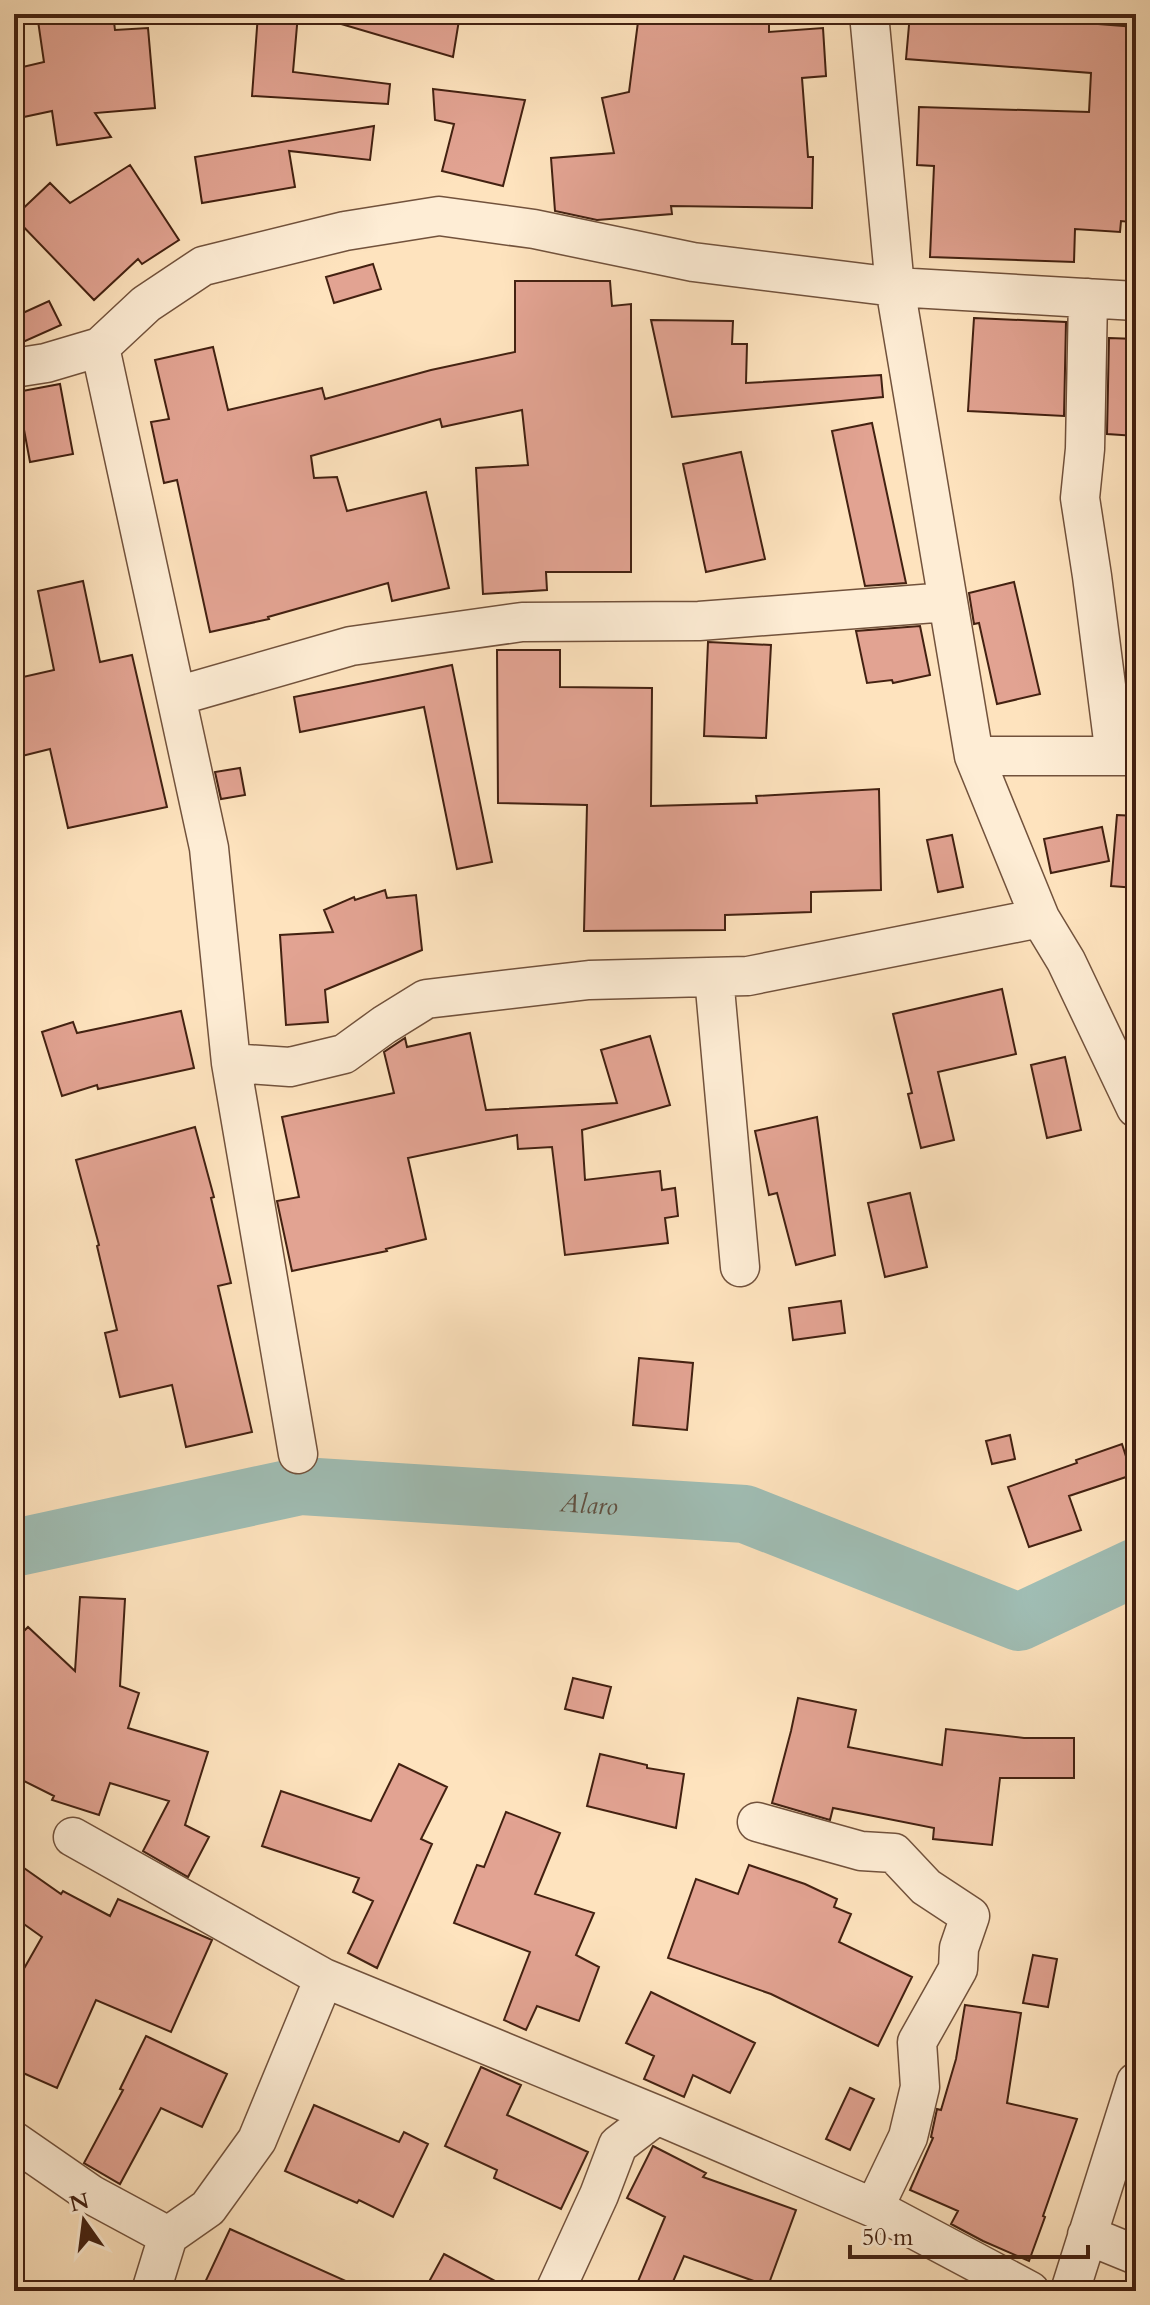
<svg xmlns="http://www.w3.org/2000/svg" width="1150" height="2305" viewBox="0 0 1150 2305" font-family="Cardo,serif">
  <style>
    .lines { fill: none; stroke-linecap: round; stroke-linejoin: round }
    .river { stroke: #a0beb5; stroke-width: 58 }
    .building { fill: #e2a392; stroke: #432111; stroke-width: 2 }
    .minor-casing { stroke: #72523c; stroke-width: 41 }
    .minor { stroke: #feedd5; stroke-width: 38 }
    .labels { text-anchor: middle; stroke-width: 7; stroke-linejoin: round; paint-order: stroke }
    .water-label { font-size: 26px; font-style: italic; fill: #5f5042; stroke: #feedd5 }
  </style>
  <rect width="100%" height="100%" fill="#fee3be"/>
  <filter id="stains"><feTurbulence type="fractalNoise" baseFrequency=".0025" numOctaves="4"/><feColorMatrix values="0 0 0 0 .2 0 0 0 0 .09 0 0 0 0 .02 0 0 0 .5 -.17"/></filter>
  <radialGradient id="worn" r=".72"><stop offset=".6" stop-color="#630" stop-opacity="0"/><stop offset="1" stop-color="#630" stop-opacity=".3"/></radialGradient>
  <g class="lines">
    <path class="river" id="s1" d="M 14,1548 L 301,1486 L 745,1514 L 1019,1622 L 1136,1567"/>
  </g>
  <path class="building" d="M 37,14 L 113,14 L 115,30 L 148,28 L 155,108 L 95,113 L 111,137 L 57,145 L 52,111 L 19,118 L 14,96 L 14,69 L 44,62 Z
    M 258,14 L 298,14 L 293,72 L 390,84 L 388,104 L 252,96 Z
    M 332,14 L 460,14 L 453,57 L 331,21 Z
    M 639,14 L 769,14 L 769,32 L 823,28 L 826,76 L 802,78 L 808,157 L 813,157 L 812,208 L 671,206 L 672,214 L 597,220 L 555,211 L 551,158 L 614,153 L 602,98 L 629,92 Z
    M 910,14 L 1024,14 L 1023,18 L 1136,27 L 1136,205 L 1131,205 L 1130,222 L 1121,221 L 1120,232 L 1075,229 L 1074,262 L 930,257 L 934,166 L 917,165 L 919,107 L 1089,112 L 1091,73 L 906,59 Z
    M 433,89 L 525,100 L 503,186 L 442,171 L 454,124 L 435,120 Z
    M 374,126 L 370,160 L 289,151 L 295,187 L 202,203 L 195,157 Z
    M 130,165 L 179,240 L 142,264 L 138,259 L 94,300 L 14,217 L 50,183 L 70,203 Z
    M 373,264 L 381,289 L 334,303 L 326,277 Z
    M 515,281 L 610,281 L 612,306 L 631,304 L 631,572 L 546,572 L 547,590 L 483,594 L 476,468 L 528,465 L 522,410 L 442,427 L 440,419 L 311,456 L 314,478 L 337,477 L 347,511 L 426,492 L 449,588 L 392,601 L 388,583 L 268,617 L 269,619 L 210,632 L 177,480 L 164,483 L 151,422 L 169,419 L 155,360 L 213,347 L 228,410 L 322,388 L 325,399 L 431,370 L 515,352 Z
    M 49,301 L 61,325 L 14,346 L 14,317 Z
    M 974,318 L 1066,322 L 1064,416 L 968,411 Z
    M 651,320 L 733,321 L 732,344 L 747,344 L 746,383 L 881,375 L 883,397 L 672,417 Z
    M 1109,338 L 1136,339 L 1136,436 L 1107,434 Z
    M 60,384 L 73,454 L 30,462 L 17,392 Z
    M 872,423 L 906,583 L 865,586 L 832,431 Z
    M 741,452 L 765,559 L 706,572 L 683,464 Z
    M 83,581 L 100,662 L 132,655 L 167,807 L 68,828 L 50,749 L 14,758 L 14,679 L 54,670 L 38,591 Z
    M 1014,582 L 1040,694 L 997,704 L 979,623 L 974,624 L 969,593 Z
    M 920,626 L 930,675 L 893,683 L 892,680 L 867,683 L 856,631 Z
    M 708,642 L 771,645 L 766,738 L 704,736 Z
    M 497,650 L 560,650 L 560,687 L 652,688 L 651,806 L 757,803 L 756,796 L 879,789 L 881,890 L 811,892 L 811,912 L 725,915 L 725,930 L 584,931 L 587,805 L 498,803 Z
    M 452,665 L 492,862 L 457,869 L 424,707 L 300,732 L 294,697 Z
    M 240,768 L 245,795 L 221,799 L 215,772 Z
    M 1117,815 L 1136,816 L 1136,888 L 1111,886 Z
    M 1102,827 L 1109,861 L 1051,873 L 1044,839 Z
    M 952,835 L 963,887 L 938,892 L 927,840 Z
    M 385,890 L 387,898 L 416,895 L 422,950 L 325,990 L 328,1022 L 286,1025 L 280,935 L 333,932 L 324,910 L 354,897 L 355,900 Z
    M 1002,989 L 1016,1054 L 938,1072 L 954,1140 L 921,1148 L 908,1094 L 912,1093 L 893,1014 Z
    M 181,1011 L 194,1068 L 98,1089 L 97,1085 L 62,1096 L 42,1032 L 73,1022 L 77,1033 Z
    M 470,1033 L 486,1110 L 617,1103 L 601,1050 L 650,1036 L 670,1105 L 582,1130 L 585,1180 L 660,1171 L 662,1190 L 675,1188 L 678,1216 L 665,1218 L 668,1243 L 565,1255 L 552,1147 L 518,1149 L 517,1135 L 408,1158 L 426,1239 L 386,1249 L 387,1251 L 292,1271 L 277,1201 L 299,1197 L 282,1117 L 394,1093 L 384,1052 L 405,1038 L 407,1047 Z
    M 1065,1057 L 1081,1130 L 1047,1138 L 1031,1065 Z
    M 817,1117 L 835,1255 L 796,1265 L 777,1193 L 769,1195 L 755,1131 Z
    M 195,1127 L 214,1197 L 211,1198 L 231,1283 L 218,1286 L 252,1432 L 186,1447 L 172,1385 L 120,1397 L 105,1333 L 117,1330 L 97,1246 L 99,1245 L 76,1160 Z
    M 910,1193 L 927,1267 L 885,1277 L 868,1203 Z
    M 841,1301 L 845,1333 L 793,1340 L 789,1308 Z
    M 639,1358 L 693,1363 L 687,1430 L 633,1425 Z
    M 1010,1435 L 1015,1459 L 992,1464 L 986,1441 Z
    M 1122,1444 L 1132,1475 L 1069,1496 L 1081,1530 L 1029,1547 L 1008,1487 L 1077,1463 L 1076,1460 Z
    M 80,1597 L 125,1599 L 120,1686 L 139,1693 L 128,1728 L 208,1752 L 185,1825 L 209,1837 L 188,1877 L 143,1851 L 169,1801 L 110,1783 L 99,1815 L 52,1800 L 54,1796 L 14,1776 L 14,1641 L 28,1627 L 75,1671 Z
    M 573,1678 L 611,1687 L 603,1718 L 565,1709 Z
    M 798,1698 L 856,1710 L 848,1747 L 942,1765 L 946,1729 L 1024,1738 L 1074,1738 L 1074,1778 L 1000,1778 L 992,1845 L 933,1839 L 934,1828 L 833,1808 L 830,1820 L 772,1803 L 791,1731 Z
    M 600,1754 L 647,1765 L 647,1768 L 684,1774 L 676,1828 L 587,1806 Z
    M 399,1764 L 447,1787 L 421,1839 L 432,1844 L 377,1968 L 348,1953 L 373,1901 L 353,1892 L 359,1878 L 262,1846 L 281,1791 L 371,1821 Z
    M 506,1812 L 560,1833 L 535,1894 L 594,1913 L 576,1955 L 599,1967 L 579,2021 L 537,2006 L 526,2030 L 504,2020 L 530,1952 L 454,1923 L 477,1865 L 484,1867 Z
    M 14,1861 L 61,1894 L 63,1891 L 110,1916 L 118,1899 L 212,1940 L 171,2032 L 96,2000 L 57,2088 L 14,2069 L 14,1986 L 42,1937 L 14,1917 Z
    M 749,1865 L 805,1884 L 837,1899 L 834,1907 L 851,1914 L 839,1942 L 912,1977 L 878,2046 L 771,1994 L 668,1958 L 696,1879 L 738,1894 Z
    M 1033,1955 L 1057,1959 L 1048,2007 L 1023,2003 Z
    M 651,1992 L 755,2043 L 730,2093 L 693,2075 L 684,2097 L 644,2079 L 654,2056 L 626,2043 Z
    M 965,2005 L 1021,2013 L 1007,2103 L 1077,2119 L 1043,2216 L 1045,2217 L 1029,2261 L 983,2241 L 951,2224 L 958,2211 L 910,2190 L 933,2138 L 931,2137 L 937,2109 L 941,2110 L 956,2059 Z
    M 146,2036 L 227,2074 L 202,2127 L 161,2108 L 120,2184 L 84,2163 L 123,2090 L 120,2089 Z
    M 481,2067 L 521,2085 L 507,2115 L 588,2152 L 561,2209 L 494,2178 L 497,2170 L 445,2146 Z
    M 850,2088 L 874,2099 L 850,2150 L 826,2139 Z
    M 314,2105 L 399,2142 L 404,2132 L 428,2144 L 393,2217 L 359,2200 L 357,2203 L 285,2171 Z
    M 653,2146 L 706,2173 L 703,2177 L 796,2210 L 768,2286 L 684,2256 L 669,2291 L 634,2291 L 665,2217 L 627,2198 Z
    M 230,2229 L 368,2291 L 201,2291 Z
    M 444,2254 L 514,2291 L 424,2291 Z"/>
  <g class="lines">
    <defs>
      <path id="minor" d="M 869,14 L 895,287 L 974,756 L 1040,918 L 1066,961 L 1136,1108
        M 1088,298 L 1085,449 L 1080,498 L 1092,576 L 1115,756
        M 14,368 L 46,363 L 100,347
        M 177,696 L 351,646 L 522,622 L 699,621 L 948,602
        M 974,756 L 1136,756
        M 714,977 L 740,1267
        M 231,1063 L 290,1067 L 344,1054 L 384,1025 L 426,999 L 589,980 L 748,976 L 1040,918
        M 298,1454 L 231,1063 L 209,848 L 100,347 L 146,304 L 203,266 L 345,231 L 439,216 L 534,229 L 693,262 L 895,287 L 1136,301
        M 757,1822 L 861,1851 L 894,1853 L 926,1887 L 970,1916 L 959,1948 L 958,1969 L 917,2042 L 920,2087 L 908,2137 L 874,2208
        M 73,1837 L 324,1978
        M 14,2141 L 92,2195 L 168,2236
        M 1087,2235 L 1136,2255
        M 151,2291 L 168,2236 L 208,2208 L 257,2140 L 324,1978 L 657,2115 L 874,2208 L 1030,2291
        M 555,2291 L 599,2195 L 618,2145 L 657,2115
        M 1070,2291 L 1136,2082"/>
    </defs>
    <use href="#minor" class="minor-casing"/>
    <use href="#minor" class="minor"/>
  </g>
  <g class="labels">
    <g class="water-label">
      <text dy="9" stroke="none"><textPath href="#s1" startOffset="582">Alaro</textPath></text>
    </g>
  </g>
  <rect width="1150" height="2305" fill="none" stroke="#fee3be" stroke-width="48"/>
  <rect x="16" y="16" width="1118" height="2273" fill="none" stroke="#432111" stroke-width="4"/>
  <rect x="24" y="24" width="1102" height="2257" fill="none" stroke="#432111" stroke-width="2"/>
  <g transform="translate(84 2221) rotate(346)" stroke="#feedd5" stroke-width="6" paint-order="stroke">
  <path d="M0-6L14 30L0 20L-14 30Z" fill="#432111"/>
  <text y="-12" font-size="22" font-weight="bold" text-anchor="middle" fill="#432111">N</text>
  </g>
  <path d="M850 2245v12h238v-12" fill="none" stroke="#432111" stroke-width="4"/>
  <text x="862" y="2245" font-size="24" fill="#432111" stroke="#feedd5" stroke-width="6" paint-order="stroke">50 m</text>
  <rect width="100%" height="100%" filter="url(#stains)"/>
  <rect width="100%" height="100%" fill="url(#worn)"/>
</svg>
